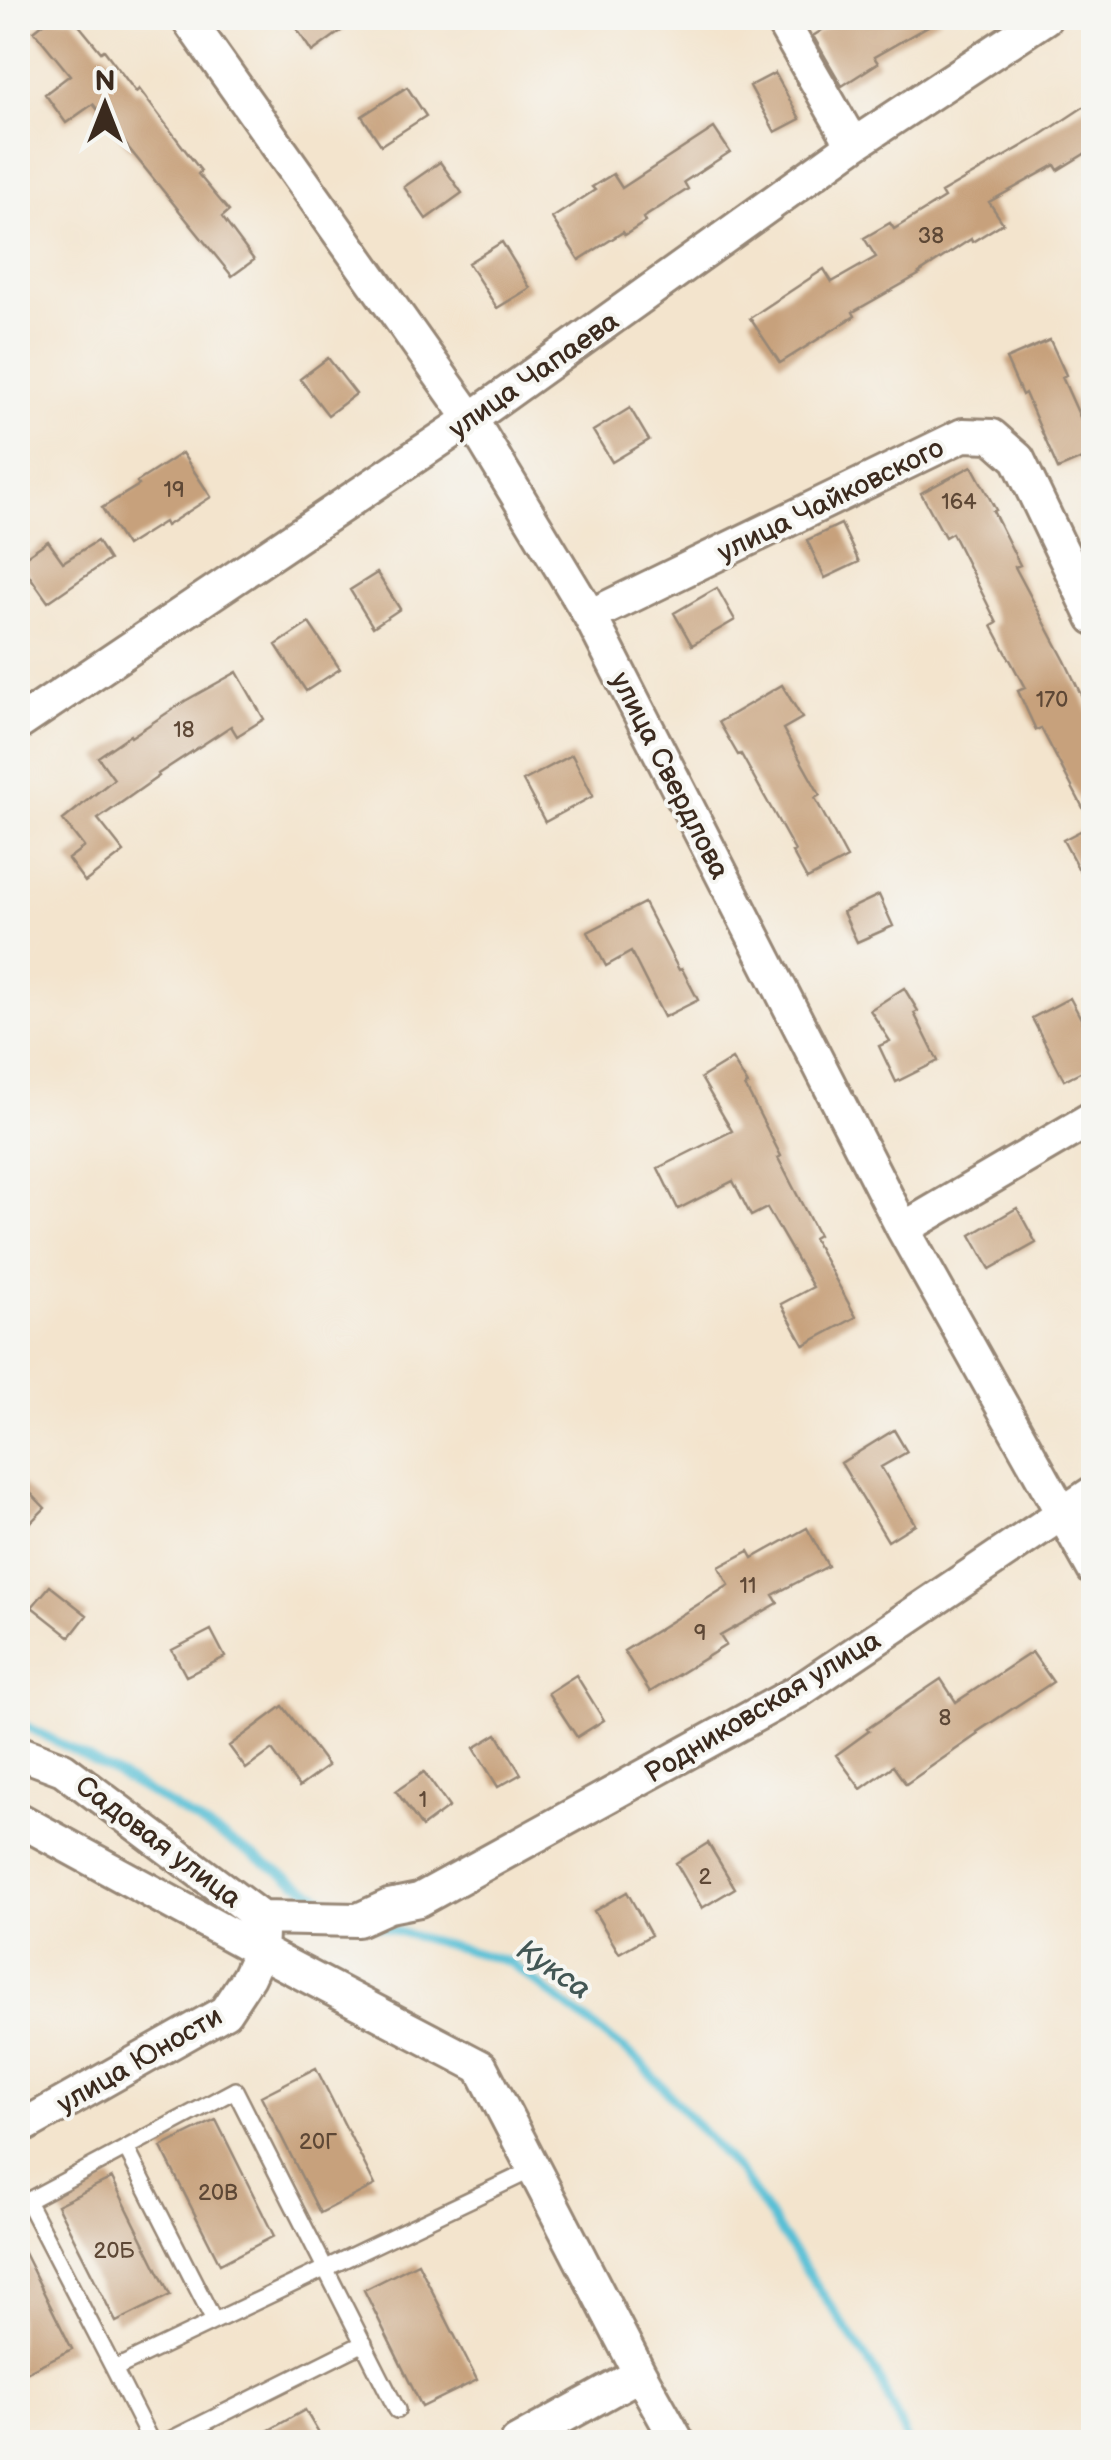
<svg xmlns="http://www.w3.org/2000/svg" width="1111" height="2460" viewBox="0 0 1111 2460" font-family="'Balsamiq Sans',sans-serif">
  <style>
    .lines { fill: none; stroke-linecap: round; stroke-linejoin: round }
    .stream { stroke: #57bfd5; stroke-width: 9 }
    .building { fill: #c7a17c }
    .lane-casing { stroke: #978776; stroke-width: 20 }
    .street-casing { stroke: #978776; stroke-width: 38 }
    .lane { stroke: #fff; stroke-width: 15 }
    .street { stroke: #fff; stroke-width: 32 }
    .labels { text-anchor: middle; stroke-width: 8; stroke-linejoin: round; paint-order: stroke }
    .number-label { font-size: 22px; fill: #5e4836 }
    .street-label { font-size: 28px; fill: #3b2a1e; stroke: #f6f6f2 }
    .water-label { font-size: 30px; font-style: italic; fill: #435755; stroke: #f6f6f2 }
  </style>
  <rect width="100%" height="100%" fill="#f6f6f2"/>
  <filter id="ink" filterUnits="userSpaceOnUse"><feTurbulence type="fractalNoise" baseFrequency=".01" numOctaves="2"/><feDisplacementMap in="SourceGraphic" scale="20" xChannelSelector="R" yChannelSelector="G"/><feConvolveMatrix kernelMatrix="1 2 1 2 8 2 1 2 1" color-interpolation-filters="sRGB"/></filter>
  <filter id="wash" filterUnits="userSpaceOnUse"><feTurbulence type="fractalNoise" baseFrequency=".0048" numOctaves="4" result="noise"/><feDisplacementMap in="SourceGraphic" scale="40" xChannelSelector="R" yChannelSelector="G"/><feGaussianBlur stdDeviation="2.25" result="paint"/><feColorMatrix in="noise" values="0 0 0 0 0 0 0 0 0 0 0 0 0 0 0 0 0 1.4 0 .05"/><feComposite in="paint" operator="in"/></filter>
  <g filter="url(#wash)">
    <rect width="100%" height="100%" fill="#f3e4cd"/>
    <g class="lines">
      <path class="stream" d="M 18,1722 C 128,1776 233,1843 338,1908
        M 374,1925 L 509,1962 L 639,2061 L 740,2173 L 877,2374 L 908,2442"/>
    </g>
    <g id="blocks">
      <path class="building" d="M 50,18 L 73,18 L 101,52 L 104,50 L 136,92 L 139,89 L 201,171 L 198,174 L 229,211 L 222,217 L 254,260 L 232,276 L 93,104 L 66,123 L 45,94 L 70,75 L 34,31 Z
        M 306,18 L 359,18 L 312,52 L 295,26 Z
        M 841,18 L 942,18 L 874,57 L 878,63 L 842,86 L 813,36 Z
        M 775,73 L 800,119 L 775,132 L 750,86 Z
        M 407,87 L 426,116 L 381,145 L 362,116 Z
        M 1094,100 L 1094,148 L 1058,170 L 1055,165 L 989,202 L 1003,223 L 972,242 L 971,239 L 919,273 L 920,274 L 853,312 L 855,316 L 780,363 L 750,318 L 824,269 L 832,282 L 876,257 L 864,238 L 890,223 L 894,229 L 944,198 L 941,193 L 1038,137 Z
        M 714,128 L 730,152 L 684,182 L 688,189 L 643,218 L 645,222 L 625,235 L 623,232 L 579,260 L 552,218 L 595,190 L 592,187 L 613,174 L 622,188 Z
        M 440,162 L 462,193 L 426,219 L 404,187 Z
        M 502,242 L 530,288 L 497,308 L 468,263 Z
        M 1050,340 L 1066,375 L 1062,377 L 1094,448 L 1094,454 L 1058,469 L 1025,393 L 1022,395 L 1006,359 Z
        M 328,358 L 356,394 L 328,415 L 300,379 Z
        M 630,408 L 649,440 L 612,462 L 593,431 Z
        M 182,453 L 211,497 L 166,526 L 164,522 L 126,546 L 102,508 L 139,485 L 137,482 Z
        M 972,466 L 996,510 L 993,511 L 1020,565 L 1015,567 L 1065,661 L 1094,722 L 1094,898 L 1063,840 L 1092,825 L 1041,728 L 1036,730 L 1018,691 L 1025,688 L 992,626 L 997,623 L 952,533 L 945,537 L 921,493 Z
        M 841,524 L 859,562 L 825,578 L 807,540 Z
        M 48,541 L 63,562 L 97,541 L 109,560 L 48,602 L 19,561 Z
        M 377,573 L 400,609 L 373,627 L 350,590 Z
        M 717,588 L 735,620 L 692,645 L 674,613 Z
        M 309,623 L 340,669 L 306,691 L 276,645 Z
        M 237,672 L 264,719 L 237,736 L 231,726 L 158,774 L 159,776 L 98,819 L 124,852 L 85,882 L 68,859 L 84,847 L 63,820 L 114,779 L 98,757 L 130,735 L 131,737 L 185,701 Z
        M 782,685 L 802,718 L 783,729 L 820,795 L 815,798 L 847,858 L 807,879 L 792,852 L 795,851 L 741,754 L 738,755 L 719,722 Z
        M 572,755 L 593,796 L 545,822 L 523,781 Z
        M 879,895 L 893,926 L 857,942 L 843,912 Z
        M 644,903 L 679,970 L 682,969 L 698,1000 L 664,1017 L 631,952 L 606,966 L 588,932 Z
        M 904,988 L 918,1011 L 914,1013 L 938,1061 L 896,1082 L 879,1046 L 890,1041 L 870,1010 Z
        M 1070,998 L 1094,1043 L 1094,1065 L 1064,1080 L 1032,1018 Z
        M 732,1059 L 748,1085 L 745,1086 L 781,1156 L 778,1158 L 818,1235 L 813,1238 L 856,1317 L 804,1345 L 781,1304 L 813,1287 L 767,1208 L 751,1216 L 733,1181 L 678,1209 L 658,1168 L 732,1131 L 701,1078 Z
        M 1017,1208 L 1036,1243 L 990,1269 L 971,1235 Z
        M 894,1430 L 907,1452 L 881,1467 L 915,1524 L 888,1541 L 841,1463 Z
        M 18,1480 L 45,1508 L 18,1535 Z
        M 807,1528 L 828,1566 L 773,1595 L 778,1603 L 720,1636 L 726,1645 L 650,1692 L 624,1651 L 729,1585 L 719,1567 L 749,1551 L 753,1558 Z
        M 50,1586 L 87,1615 L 70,1637 L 32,1607 Z
        M 211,1630 L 225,1657 L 186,1676 L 172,1650 Z
        M 1032,1652 L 1053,1682 L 977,1732 L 978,1734 L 906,1784 L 893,1766 L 861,1789 L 836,1755 L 869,1731 L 867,1729 L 941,1679 L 956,1702 Z
        M 576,1675 L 604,1720 L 577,1737 L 548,1693 Z
        M 283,1706 L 328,1766 L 299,1787 L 272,1750 L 246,1769 L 229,1746 Z
        M 497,1734 L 521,1774 L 498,1787 L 474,1748 Z
        M 424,1772 L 449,1807 L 422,1827 L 396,1791 Z
        M 708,1843 L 735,1888 L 702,1908 L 676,1863 Z
        M 627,1892 L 651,1935 L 619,1953 L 594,1911 Z
        M 316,2068 L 375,2185 L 320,2213 L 261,2096 Z
        M 216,2120 L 274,2236 L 220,2264 L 161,2147 Z
        M 112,2178 L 170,2295 L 116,2322 L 57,2205 Z
        M 18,2241 L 72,2349 L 18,2376 Z
        M 418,2263 L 477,2380 L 422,2407 L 364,2290 Z
        M 305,2410 L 324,2442 L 248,2442 Z"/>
    </g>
  </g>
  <g filter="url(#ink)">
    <use href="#blocks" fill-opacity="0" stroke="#978776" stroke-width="2.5"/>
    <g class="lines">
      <defs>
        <path id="lane" d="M 126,2148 L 214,2321
          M 114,2369 L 151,2442
          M 397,2410 L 235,2090 L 27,2201 L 114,2369 L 534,2169
          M 166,2442 L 364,2343"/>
        <path id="street" d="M 187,18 L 471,419 L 590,616 L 903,1229 L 1094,1570
          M 780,18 L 853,145
          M 590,616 L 963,435 L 992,436 L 1018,459 L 1094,618
          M 18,724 L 471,419 L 853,145 L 1045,18
          M 903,1229 L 1094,1117
          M 18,1752 L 63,1769 L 261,1918 L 358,1920 L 389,1906 L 419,1900 L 799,1691 L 1094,1492
          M 18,1819 L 260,1951 L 481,2067 L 640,2374 L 678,2442
          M 18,2129 L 225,2012 L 248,1977 L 260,1951 L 261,1933
          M 517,2442 L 640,2374"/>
      </defs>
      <use href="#lane" class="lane-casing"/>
      <use href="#street" class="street-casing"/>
      <use href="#lane" class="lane"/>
      <use href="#street" class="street"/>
    </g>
  </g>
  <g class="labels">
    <g class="number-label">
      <text x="931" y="243">38</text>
      <text x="174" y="497">19</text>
      <text x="959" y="509">164</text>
      <text x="1052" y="707">170</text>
      <text x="184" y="737">18</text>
      <text x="748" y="1593">11</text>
      <text x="700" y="1640">9</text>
      <text x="945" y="1725">8</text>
      <text x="423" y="1807">1</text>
      <text x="705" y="1884">2</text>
      <text x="318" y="2149">20Г</text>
      <text x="218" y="2200">20В</text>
      <text x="114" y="2258">20Б</text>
    </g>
    <g class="street-label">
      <text transform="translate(533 374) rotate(-35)" y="10">улица Чапаева</text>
      <text transform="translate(830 499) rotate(-26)" y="10">улица Чайковского</text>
      <text transform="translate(671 775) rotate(63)" y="10">улица Свердлова</text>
      <text transform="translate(762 1706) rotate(-31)" y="10">Родниковская улица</text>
      <text transform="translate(159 1841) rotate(37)" y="10">Садовая улица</text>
      <text transform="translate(139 2059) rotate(-30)" y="10">улица Юности</text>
    </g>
    <g class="water-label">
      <text transform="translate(554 1969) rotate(34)" y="10">Кукса</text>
    </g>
  </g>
  <rect width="1111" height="2460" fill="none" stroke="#f6f6f2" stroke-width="60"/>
  <g transform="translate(105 105)" stroke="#f6f6f2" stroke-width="8" paint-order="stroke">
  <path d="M0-8L18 38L0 25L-18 38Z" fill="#3b2a1e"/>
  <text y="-15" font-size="28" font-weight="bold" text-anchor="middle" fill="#3b2a1e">N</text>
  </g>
</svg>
